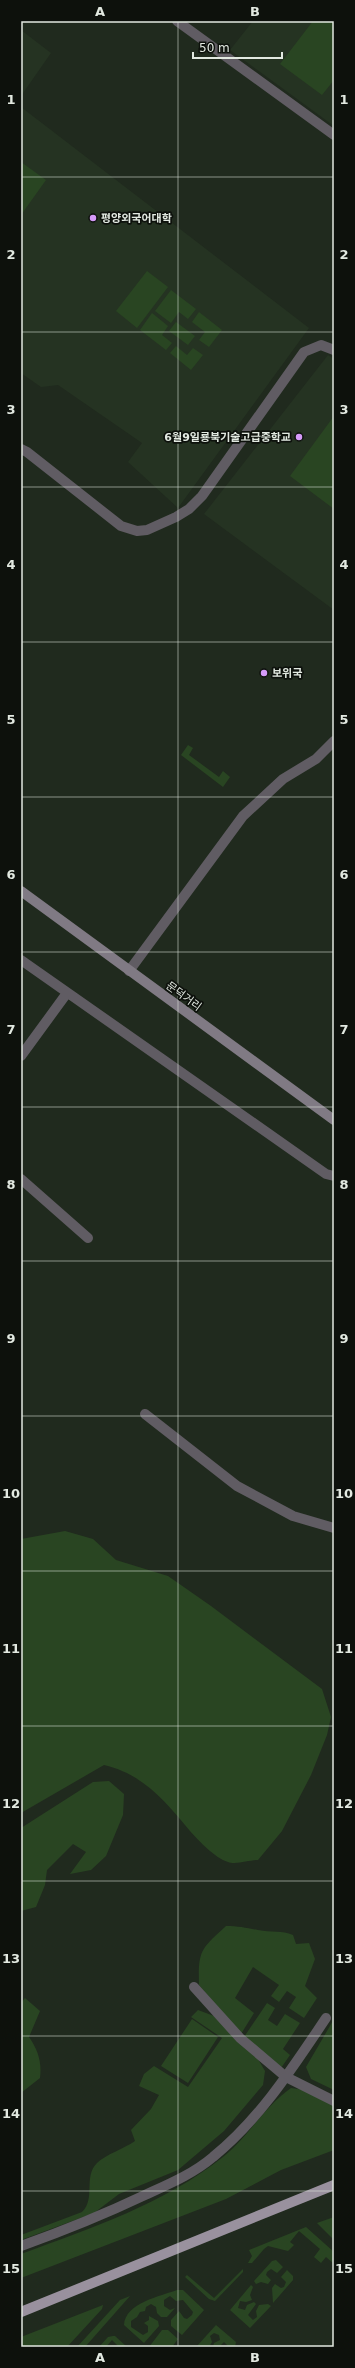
<svg xmlns="http://www.w3.org/2000/svg" width="355" height="2368" viewBox="0 0 355 2368" font-family="'DejaVu Sans','Noto Sans KR',sans-serif">
  <style>
    .built { fill: #253322 }
    .green { fill: #294522 }
    .lines { fill: none; stroke-linecap: round; stroke-linejoin: round }
    .street { stroke: #605c63; stroke-width: 10 }
    .secondary { stroke: #807a84; stroke-width: 10 }
    .primary { stroke: #99919e; stroke-width: 10 }
    .grid { fill: none; stroke: #e2e9e1; stroke-width: 1; stroke-opacity: 0.55 }
    .poi-dot { fill: #d69bf9; stroke: #0d110c; stroke-width: 1.5 }
    .labels { text-anchor: middle; stroke-width: 3.5; stroke-linejoin: round; paint-order: stroke }
    .poi-label { font-size: 11px; font-weight: bold; fill: #e2e9e1; stroke: #0d110c; text-anchor: start }
    .street-label { font-size: 11px; fill: #e2e9e1; stroke: #0d110c }
    .neatline { fill: none; stroke: #e2e9e1; stroke-width: 1.5 }
    .grid-label { font-size: 13px; text-anchor: middle; font-weight: bold; fill: #e2e9e1 }
  </style>
  <rect width="100%" height="100%" fill="#202a1e"/>
  <path class="built" d="M 253,21 L 334,21 L 334,126 L 230,50 Z
    M 21,30 L 51,53 L 21,96 Z
    M 21,107 L 309,328 L 178,508 L 128,462 L 142,443 L 58,385 L 41,387 L 21,373 Z
    M 328,355 L 334,359 L 334,610 L 204,514 Z"/>
  <path class="green" d="M 313,21 L 334,21 L 334,80 L 322,95 L 280,64 Z
    M 21,162 L 46,180 L 21,215 Z
    M 147,271 L 168,287 L 137,328 L 116,311 Z
    M 171,290 L 196,309 L 188,319 L 179,312 L 171,323 L 155,311 Z
    M 199,312 L 222,330 L 209,347 L 199,340 L 205,332 L 192,322 Z
    M 152,313 L 168,326 L 162,335 L 172,343 L 166,350 L 140,330 Z
    M 176,322 L 195,336 L 188,345 L 169,331 Z
    M 176,346 L 187,355 L 193,348 L 203,355 L 191,370 L 170,353 Z
    M 334,416 L 334,509 L 290,476 Z
    M 188,745 L 193,748 L 189,755 L 219,777 L 223,771 L 230,777 L 223,787 L 181,755 Z
    M 65,1531 L 93,1539 L 116,1560 L 168,1576 L 211,1606 L 322,1689 L 331,1717 L 327,1735 L 311,1775 L 282,1831 L 258,1860 C 250,1860 236,1865 228,1862 C 215,1858 199,1841 190,1831 C 165,1801 143,1774 104,1765 L 21,1813 L 21,1539 Z
    M 109,1781 L 124,1794 L 123,1815 L 106,1856 L 91,1870 L 70,1874 L 86,1852 L 73,1844 L 47,1870 L 45,1885 L 36,1907 L 21,1911 L 21,1828 L 93,1782 Z
    M 226,1926 C 238,1926 247,1928 258,1930 C 271,1933 282,1930 293,1935 L 296,1944 L 309,1943 L 315,1959 L 305,1986 L 317,1998 L 304,2018 L 289,2008 L 296,1997 L 287,1991 L 279,2002 L 271,1996 L 279,1985 L 253,1967 L 235,1998 L 254,2013 L 241,2034 L 199,1985 C 198,1950 201,1949 226,1926 Z
    M 25,1998 L 40,2011 L 29,2037 C 38,2050 42,2062 40,2078 L 21,2093 L 21,2003 Z
    M 267,2003 L 275,2008 L 268,2020 L 277,2026 L 285,2014 L 300,2023 L 283,2049 L 290,2055 L 281,2068 L 244,2037 Z
    M 198,2010 L 214,2016 L 258,2059 L 265,2071 L 263,2085 L 224,2131 L 178,2170 L 119,2194 L 94,2213 L 21,2240 L 21,2235 L 82,2212 C 96,2199 83,2177 97,2163 C 105,2155 125,2148 135,2141 L 131,2130 L 151,2109 L 159,2095 L 139,2086 L 144,2074 L 154,2066 L 188,2087 L 222,2038 L 191,2017 Z
    M 192,2019 L 218,2037 L 188,2083 L 161,2066 Z
    M 334,2019 L 334,2090 L 311,2079 L 306,2067 Z
    M 291,2088 L 305,2090 L 334,2104 L 334,2150 L 281,2170 L 226,2199 L 21,2278 L 21,2254 C 91,2228 164,2204 223,2157 C 248,2137 264,2107 291,2088 Z
    M 334,2217 L 334,2240 L 317,2223 Z
    M 306,2227 L 334,2252 L 334,2264 L 326,2257 L 321,2263 L 314,2257 L 320,2249 L 299,2231 L 290,2242 L 294,2245 L 288,2251 L 268,2246 L 264,2249 L 252,2263 L 248,2263 L 252,2256 L 249,2250 Z
    M 276,2260 L 283,2267 L 277,2273 L 271,2269 L 267,2272 L 266,2275 L 271,2280 L 268,2284 L 261,2282 L 256,2284 L 254,2281 L 272,2261 Z
    M 243,2269 L 243,2272 L 215,2301 L 209,2299 L 185,2277 L 187,2275 L 214,2298 Z
    M 287,2270 L 293,2276 L 293,2280 L 273,2303 L 272,2288 L 275,2284 L 281,2288 L 284,2287 L 286,2282 L 281,2277 Z
    M 251,2285 L 253,2287 L 250,2295 L 252,2300 L 246,2302 L 240,2301 L 238,2308 L 245,2310 L 247,2305 L 254,2302 L 256,2304 L 248,2315 L 253,2320 L 257,2317 L 256,2311 L 259,2305 L 268,2304 L 271,2306 L 250,2328 L 230,2310 Z
    M 177,2290 L 183,2290 L 204,2310 L 182,2335 L 171,2326 L 171,2320 L 179,2311 L 184,2318 L 187,2319 L 192,2315 L 193,2312 L 183,2300 L 176,2301 L 170,2296 L 164,2300 L 164,2306 L 170,2310 L 175,2308 L 167,2317 L 161,2317 L 157,2313 L 156,2307 L 151,2304 L 146,2307 L 145,2311 L 140,2312 L 137,2317 L 131,2321 L 131,2327 L 143,2335 L 148,2332 L 148,2326 L 144,2323 L 149,2320 L 149,2316 L 158,2321 L 159,2326 L 144,2343 L 124,2325 C 125,2303 161,2296 177,2290 Z
    M 130,2296 L 85,2347 L 77,2347 L 120,2300 Z
    M 103,2305 L 102,2309 L 67,2347 L 21,2347 L 21,2337 Z
    M 216,2325 L 236,2342 L 235,2347 L 229,2347 L 224,2342 L 219,2347 L 213,2347 L 214,2343 L 220,2340 L 219,2335 L 214,2333 L 210,2336 L 212,2342 L 209,2347 L 197,2346 Z
    M 162,2330 L 168,2330 L 178,2339 L 172,2347 L 149,2347 Z
    M 113,2336 L 115,2336 L 127,2347 L 119,2347 L 112,2340 L 106,2347 L 99,2347 L 108,2337 Z"/>
  <g class="lines">
    <path class="street" d="M 177,21 L 334,135
      M 21,449 L 27,452 L 121,526 L 137,531 L 147,530 L 176,517 L 189,509 L 202,496 L 304,352 L 321,345 L 334,350
      M 21,960 L 326,1174 L 334,1176
      M 129,971 L 243,816 L 283,779 L 316,759 L 334,741
      M 21,1056 L 67,993
      M 21,1179 L 88,1238
      M 145,1414 L 237,1486 L 293,1516 L 334,1528
      M 194,1987 L 240,2038 L 286,2077 L 334,2101
      M 21,2246 C 63,2231 105,2214 145,2195 C 169,2184 193,2174 213,2157 C 260,2119 293,2067 326,2018"/>
    <path class="secondary" d="M 21,891 L 334,1120"/>
    <path class="primary" d="M 21,2312 L 334,2185"/>
  </g>
  <path class="grid" d="M 178,21 L 178,2347M 21,177 L 334,177M 21,332 L 334,332M 21,487 L 334,487M 21,642 L 334,642M 21,797 L 334,797M 21,952 L 334,952M 21,1107 L 334,1107M 21,1261 L 334,1261M 21,1416 L 334,1416M 21,1571 L 334,1571M 21,1726 L 334,1726M 21,1881 L 334,1881M 21,2036 L 334,2036M 21,2191 L 334,2191"/>
  <g class="poi-dot">
    <circle cx="93" cy="218" r="4"/>
    <circle cx="299" cy="437" r="4"/>
    <circle cx="264" cy="673" r="4"/>
  </g>
  <g class="labels">
    <g class="poi-label">
      <text x="101" y="222">평양외국어대학</text>
      <text x="291" y="441" text-anchor="end">6월9일룡북기술고급중학교</text>
      <text x="272" y="677">보위국</text>
    </g>
    <g class="street-label">
      <text transform="translate(184 996) rotate(36)" y="4">문덕거리</text>
    </g>
  </g>
  <rect width="355" height="2368" fill="none" stroke="#0d110c" stroke-width="44"/>
  <path d="M193 52v6h89v-6" fill="none" stroke="#e2e9e1" stroke-width="2"/>
  <text x="199" y="52" font-size="12" fill="#e2e9e1" stroke="#0d110c" stroke-width="3" paint-order="stroke">50 m</text>
  <rect x="22" y="22" width="311" height="2324" class="neatline"/>
  <g class="grid-label">
    <text x="100" y="16">A</text>
    <text x="255" y="16">B</text>
    <text x="11" y="104">1</text>
    <text x="344" y="104">1</text>
    <text x="11" y="259">2</text>
    <text x="344" y="259">2</text>
    <text x="11" y="414">3</text>
    <text x="344" y="414">3</text>
    <text x="11" y="569">4</text>
    <text x="344" y="569">4</text>
    <text x="11" y="724">5</text>
    <text x="344" y="724">5</text>
    <text x="11" y="879">6</text>
    <text x="344" y="879">6</text>
    <text x="11" y="1034">7</text>
    <text x="344" y="1034">7</text>
    <text x="11" y="1189">8</text>
    <text x="344" y="1189">8</text>
    <text x="11" y="1343">9</text>
    <text x="344" y="1343">9</text>
    <text x="11" y="1498">10</text>
    <text x="344" y="1498">10</text>
    <text x="11" y="1653">11</text>
    <text x="344" y="1653">11</text>
    <text x="11" y="1808">12</text>
    <text x="344" y="1808">12</text>
    <text x="11" y="1963">13</text>
    <text x="344" y="1963">13</text>
    <text x="11" y="2118">14</text>
    <text x="344" y="2118">14</text>
    <text x="11" y="2273">15</text>
    <text x="344" y="2273">15</text>
    <text x="100" y="2362">A</text>
    <text x="255" y="2362">B</text>
  </g>
</svg>
